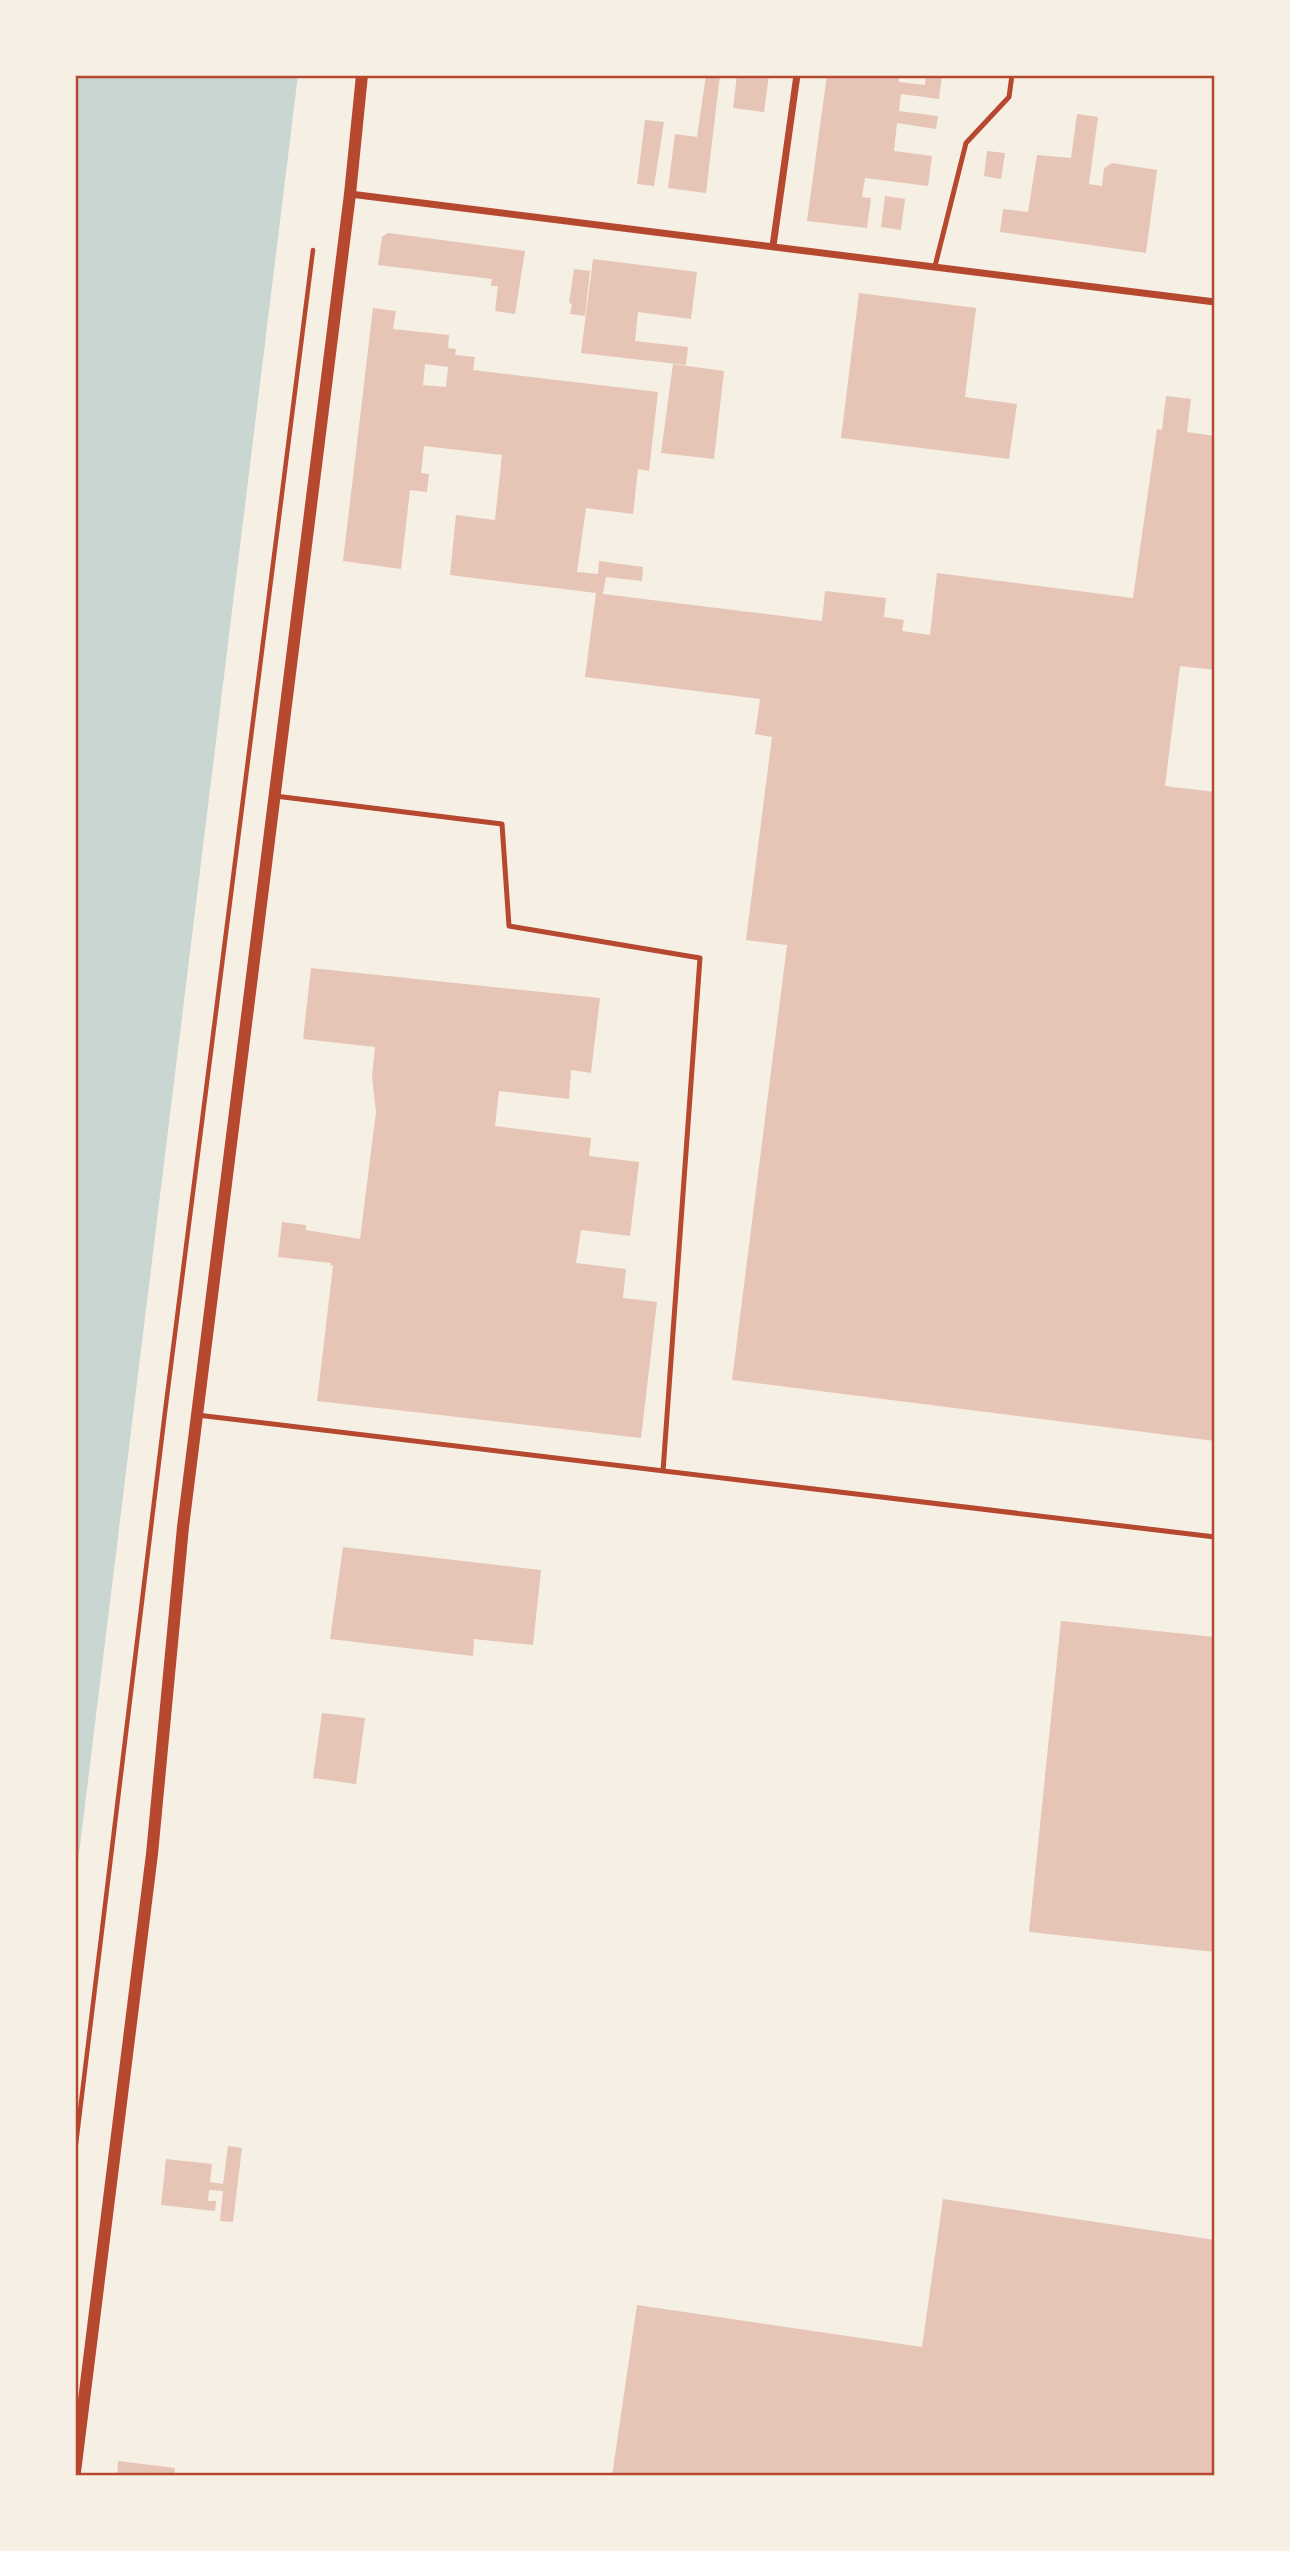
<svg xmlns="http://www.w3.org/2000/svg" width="1290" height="2551" viewBox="0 0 1290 2551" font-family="Montserrat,sans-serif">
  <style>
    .water { fill: #c9d6d2 }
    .building { fill: #e6c5b7; fill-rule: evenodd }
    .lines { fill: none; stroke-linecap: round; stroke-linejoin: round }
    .path { stroke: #b5482f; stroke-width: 4.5 }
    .service { stroke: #b5482f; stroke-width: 5 }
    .minor { stroke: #b5482f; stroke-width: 7 }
    .tertiary { stroke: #b5482f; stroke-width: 12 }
    .neatline { fill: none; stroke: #b5482f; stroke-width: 2.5 }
  </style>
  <rect width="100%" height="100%" fill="#f6efe4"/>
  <path class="water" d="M 75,75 L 298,75 L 75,1886 Z"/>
  <path class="building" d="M 706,75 L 720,75 L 706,193 L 668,188 L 675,134 L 697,137 Z
    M 737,75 L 769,75 L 764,112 L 733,108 Z
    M 827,75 L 899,75 L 899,82 L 925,85 L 926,75 L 942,75 L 939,99 L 901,94 L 899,111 L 938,116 L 936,129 L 897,123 L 894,151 L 932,156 L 928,186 L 865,178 L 862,197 L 871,198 L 867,228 L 807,221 Z
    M 1077,114 L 1098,117 L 1089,184 L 1102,186 L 1104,168 L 1112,163 L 1157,170 L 1146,253 L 1000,232 L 1003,209 L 1028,212 L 1037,155 L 1071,158 Z
    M 645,120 L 664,122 L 654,186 L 637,184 Z
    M 987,151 L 1005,153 L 1001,179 L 984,176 Z
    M 885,196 L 905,199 L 901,230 L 881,227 Z
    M 388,233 L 525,251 L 515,314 L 495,311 L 498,286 L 491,286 L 492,279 L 378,265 L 382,237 Z
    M 593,259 L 697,272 L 691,319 L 638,312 L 635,341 L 688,347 L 686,365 L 581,353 Z
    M 574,269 L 590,271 L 585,316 L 570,314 L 572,304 L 569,303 Z
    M 859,293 L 976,308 L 965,397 L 1017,404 L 1009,459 L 841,438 Z
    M 373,308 L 396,311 L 393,329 L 449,335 L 448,348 L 456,349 L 455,355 L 475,357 L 473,370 L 658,392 L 649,471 L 638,469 L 633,514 L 586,508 L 577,572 L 598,574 L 599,561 L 643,567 L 642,581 L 606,577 L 603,594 L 822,621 L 825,591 L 886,598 L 884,617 L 904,620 L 902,631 L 930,635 L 937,573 L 1133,598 L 1157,429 L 1162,430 L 1166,396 L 1191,399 L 1187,432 L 1215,436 L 1215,670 L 1180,666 L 1165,786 L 1215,792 L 1215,1441 L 732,1380 L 787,945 L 746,940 L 772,737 L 755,734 L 760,699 L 585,677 L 596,593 L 450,575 L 456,515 L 495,520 L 502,455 L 424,446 L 421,473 L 429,474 L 427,492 L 410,490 L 401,569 L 343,561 ZM 425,364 L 448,367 L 446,387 L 423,385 Z
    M 673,364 L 724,371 L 714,459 L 661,453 Z
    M 311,968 L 600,998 L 591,1073 L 571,1070 L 569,1099 L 499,1091 L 495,1126 L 591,1138 L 589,1156 L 639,1162 L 630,1236 L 581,1230 L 576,1263 L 626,1269 L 623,1298 L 657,1302 L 641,1438 L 317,1401 L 333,1266 L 330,1265 L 331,1263 L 278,1257 L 282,1222 L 306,1225 L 306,1230 L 360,1239 L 376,1112 L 372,1077 L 375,1047 L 303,1039 Z
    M 343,1547 L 541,1570 L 533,1645 L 474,1639 L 473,1656 L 330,1639 Z
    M 1061,1621 L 1215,1637 L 1215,1952 L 1029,1932 Z
    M 322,1713 L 365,1718 L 356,1784 L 313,1778 Z
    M 228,2146 L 242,2148 L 233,2222 L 220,2221 L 223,2191 L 209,2190 L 208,2201 L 216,2201 L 215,2211 L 161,2205 L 166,2159 L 212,2164 L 210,2182 L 223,2184 Z
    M 943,2199 L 1215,2240 L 1215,2476 L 612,2476 L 637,2305 L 922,2347 Z
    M 118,2461 L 175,2468 L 174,2476 L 117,2476 Z"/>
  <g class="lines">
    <path class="path" d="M 75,2152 L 165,1412 L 313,250"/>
    <path class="service" d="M 935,266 L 966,143 L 1009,97 L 1012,75
      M 275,796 L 502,824 L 509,926 L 700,958 L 663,1471
      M 197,1415 L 1215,1537"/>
    <path class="minor" d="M 350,194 L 1215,302
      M 773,246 L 797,75"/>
    <path class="tertiary" d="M 75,2472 L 152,1854 L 183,1527 L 350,194 L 362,75"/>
  </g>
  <rect width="1290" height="2551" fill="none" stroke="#f6efe4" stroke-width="154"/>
  <rect x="77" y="77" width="1136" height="2397" class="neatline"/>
</svg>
